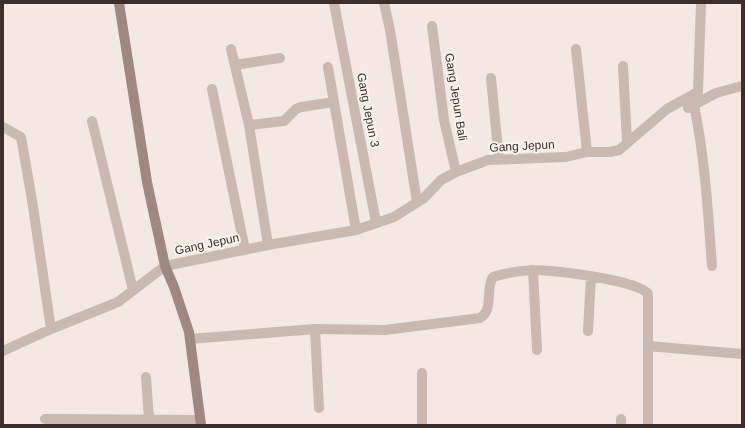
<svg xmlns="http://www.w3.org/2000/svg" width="745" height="428" viewBox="0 0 745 428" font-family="Arial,sans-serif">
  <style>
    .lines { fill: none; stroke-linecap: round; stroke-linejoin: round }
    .street { stroke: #cbb8ae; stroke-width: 10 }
    .secondary { stroke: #9e887f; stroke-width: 10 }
    .labels { text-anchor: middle; stroke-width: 4; stroke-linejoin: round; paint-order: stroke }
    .street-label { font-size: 12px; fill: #3a2f2c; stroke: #faf4ef }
  </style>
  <rect width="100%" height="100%" fill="#f3e9e2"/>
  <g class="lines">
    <path class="street" d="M 334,3 L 376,222
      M 384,3 L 390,30 L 417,202
      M 432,26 L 444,120 L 456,172
      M 231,49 L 249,125 L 268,245
      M 576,49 L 587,152
      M 235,65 L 280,58
      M 623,66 L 627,142
      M 328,67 L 356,230
      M 491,78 L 499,160
      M 212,89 L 245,250
      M 694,105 C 705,158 708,212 712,266
      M 688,108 L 716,93 L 742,86
      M 92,121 L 133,290
      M 249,125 L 284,121 L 296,109 L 301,107 L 334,102
      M 3,127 L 21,137 L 32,200 L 51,329 L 3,351
      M 533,270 L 537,350
      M 51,329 L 118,302 L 165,266 L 268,245 L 356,230 L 394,217 L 424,198 L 441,180 L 456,172 L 488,160 L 566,157 L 587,152 L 610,152 L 619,150 L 667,109 L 698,92 L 701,3
      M 315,329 L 319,408
      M 588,331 L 591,276
      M 190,339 L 315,329 L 385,330 L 480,318 C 494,311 485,288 493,277 C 505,273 520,271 533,270 C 551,270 640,280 648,294 L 648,425
      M 648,346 L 742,354
      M 422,373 L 422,425
      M 146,377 L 149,419
      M 45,419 L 200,420
      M 621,425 L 621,419"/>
    <path class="secondary" d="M 119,3 L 147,182 L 165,266 L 174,287 L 189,332 L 201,425"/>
  </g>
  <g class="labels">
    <g class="street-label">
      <text transform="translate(456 97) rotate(81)" y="4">Gang Jepun Bali</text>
      <text transform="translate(368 110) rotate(79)" y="4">Gang Jepun 3</text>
      <text transform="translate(522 146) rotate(-3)" y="4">Gang Jepun</text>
      <text transform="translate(207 244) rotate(-12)" y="4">Gang Jepun</text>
    </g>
  </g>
  <rect width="745" height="428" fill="none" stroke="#3a2f2c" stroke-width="8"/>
</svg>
